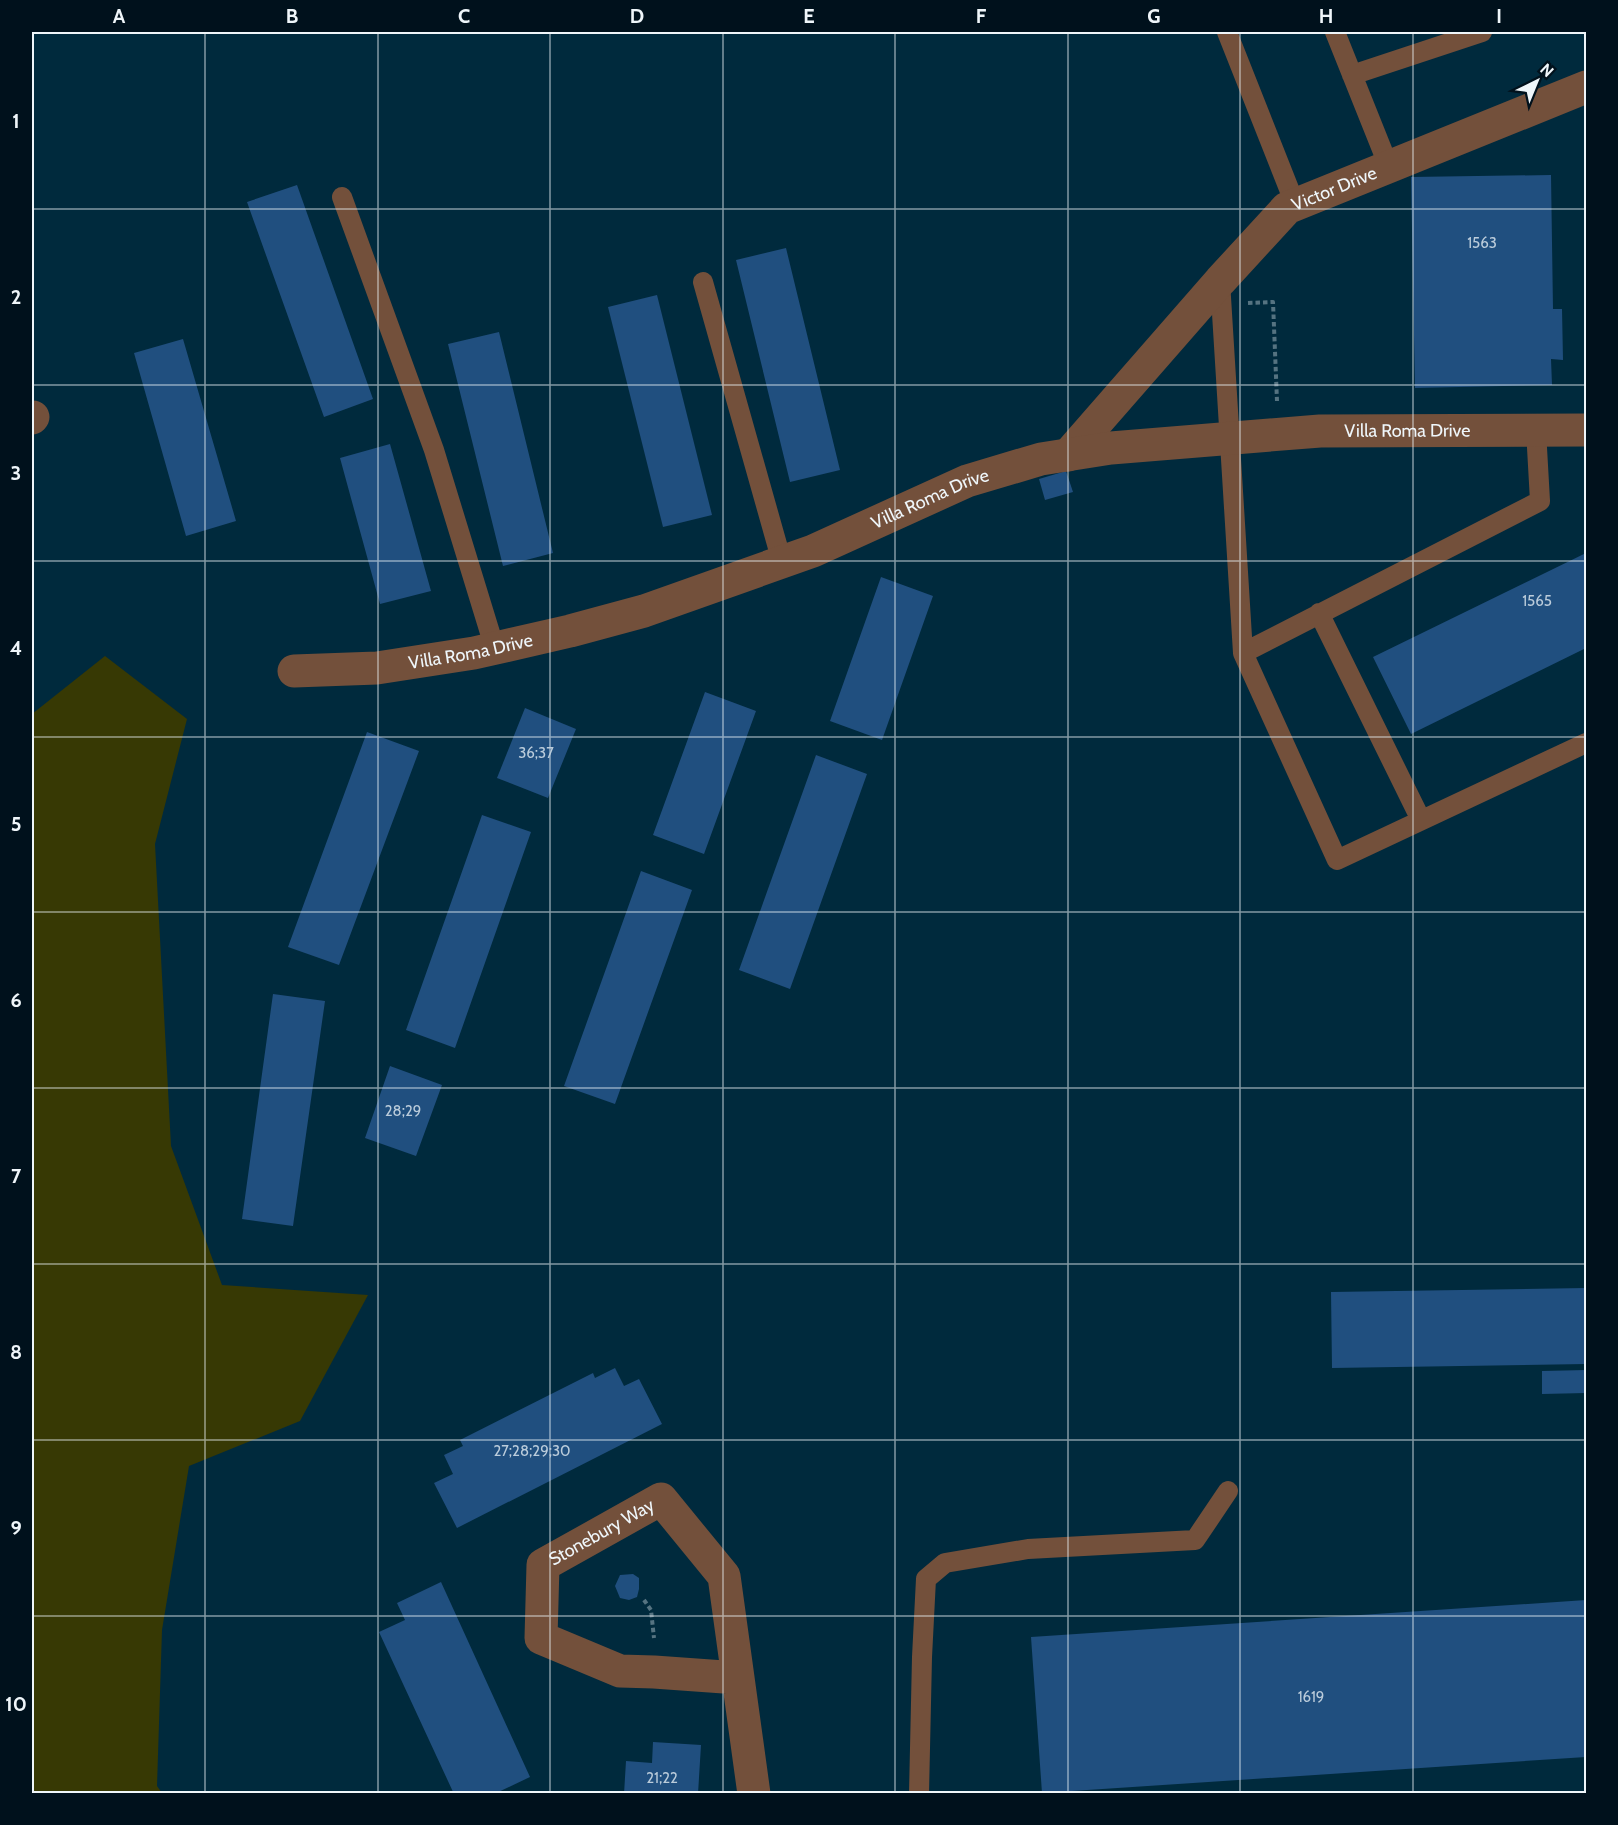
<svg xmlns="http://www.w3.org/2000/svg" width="1618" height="1825" viewBox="0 0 1618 1825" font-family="Cabin,sans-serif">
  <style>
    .green { fill: #373904 }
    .building { fill: #204f7f }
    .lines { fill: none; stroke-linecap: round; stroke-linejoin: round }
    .path { stroke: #557381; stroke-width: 4; stroke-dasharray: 4.5 3; stroke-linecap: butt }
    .lane { stroke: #73503b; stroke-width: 20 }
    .street { stroke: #73503b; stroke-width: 33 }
    .grid { fill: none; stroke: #eff6fa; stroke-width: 1.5; stroke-opacity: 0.55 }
    .labels { text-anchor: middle; stroke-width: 4.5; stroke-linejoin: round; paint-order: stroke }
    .number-label { font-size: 15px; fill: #bbccdb }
    .street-label { font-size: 18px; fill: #eff6fa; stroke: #00111c }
    .neatline { fill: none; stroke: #eff6fa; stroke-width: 2 }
    .grid-label { font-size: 20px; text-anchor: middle; font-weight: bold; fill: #eff6fa }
  </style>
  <rect width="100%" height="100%" fill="#002a3d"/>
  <path class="green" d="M 105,656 L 187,719 L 155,844 L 171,1146 L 222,1285 L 368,1295 L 300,1421 L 189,1466 L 162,1630 L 157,1786 L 162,1793 L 32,1793 L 32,714 Z"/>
  <path class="building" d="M 1551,175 L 1553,309 L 1562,309 L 1563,360 L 1551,359 L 1552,385 L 1415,388 L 1411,177 Z
    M 297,185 L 373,399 L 324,417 L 247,202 Z
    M 786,248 L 840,470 L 790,482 L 736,260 Z
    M 657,295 L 712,515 L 663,527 L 608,307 Z
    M 499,332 L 553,553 L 503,566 L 448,344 Z
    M 183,339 L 236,521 L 186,536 L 134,353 Z
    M 390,444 L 431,591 L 380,604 L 340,458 Z
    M 1066,471 L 1073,492 L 1045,500 L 1039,479 Z
    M 1586,553 L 1586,648 L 1411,734 L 1373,657 Z
    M 881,577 L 933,596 L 882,740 L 830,721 Z
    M 705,692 L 756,711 L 704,854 L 653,835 Z
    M 525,708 L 576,729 L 548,798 L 497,778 Z
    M 367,732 L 419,751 L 339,965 L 288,947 Z
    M 816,755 L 867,774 L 790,989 L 739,970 Z
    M 482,815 L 531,832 L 455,1048 L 406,1030 Z
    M 641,871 L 692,890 L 615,1104 L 564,1086 Z
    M 273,994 L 325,1001 L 293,1226 L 242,1219 Z
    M 390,1066 L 442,1085 L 416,1156 L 365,1138 Z
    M 1586,1288 L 1586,1364 L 1332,1368 L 1331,1292 Z
    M 615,1368 L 624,1386 L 639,1379 L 662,1424 L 457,1528 L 434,1483 L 453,1474 L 444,1455 L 463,1446 L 460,1440 L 593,1373 L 595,1378 Z
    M 1586,1370 L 1586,1393 L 1542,1394 L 1542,1371 Z
    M 633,1574 L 639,1578 L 639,1589 L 637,1597 L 629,1600 L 620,1598 L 615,1586 L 620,1575 Z
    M 441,1582 L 530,1777 L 494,1794 L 454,1794 L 379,1632 L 405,1620 L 397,1603 Z
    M 1586,1600 L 1586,1757 L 1042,1793 L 1031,1637 Z
    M 653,1742 L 701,1745 L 698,1794 L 624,1794 L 626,1761 L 652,1763 Z"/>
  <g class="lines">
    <path class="path" d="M 1248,303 L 1273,302 L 1277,401
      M 644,1600 L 651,1610 L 654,1638"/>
    <path class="lane" d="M 1227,32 L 1295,204
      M 1335,32 L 1389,167
      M 1352,75 L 1482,32
      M 342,197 L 434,450 L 495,649
      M 1220,281 L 1243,653 L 1337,860 L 1586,743
      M 703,282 L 782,562
      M 1319,613 L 1421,820
      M 1243,653 L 1540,501 L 1536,430
      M 919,1794 L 922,1657 L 926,1579 L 945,1563 L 1028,1549 L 1195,1540 L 1228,1491"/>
    <g class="street">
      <path d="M 32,418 L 33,417"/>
      <path id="s1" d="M 1068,455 L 1220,281 L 1287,208 L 1586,87"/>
      <path id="s2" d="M 294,671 L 377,668 L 474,653 L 570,631 L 644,611 L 813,551 L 967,481 L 1041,459 L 1111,448 L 1320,431 L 1586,430"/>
      <path id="s3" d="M 738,1678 L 654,1672 L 620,1671 L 541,1638 L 543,1565 L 661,1499 L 724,1576 L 754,1794"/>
    </g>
  </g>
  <path class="grid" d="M 205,32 L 205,1794M 378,32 L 378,1794M 550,32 L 550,1794M 723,32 L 723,1794M 895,32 L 895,1794M 1068,32 L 1068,1794M 1240,32 L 1240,1794M 1413,32 L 1413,1794M 32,209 L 1586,209M 32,385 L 1586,385M 32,561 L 1586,561M 32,737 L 1586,737M 32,912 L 1586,912M 32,1088 L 1586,1088M 32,1264 L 1586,1264M 32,1440 L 1586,1440M 32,1616 L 1586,1616"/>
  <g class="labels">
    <g class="number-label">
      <text x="1482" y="248">1563</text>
      <text x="1537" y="606">1565</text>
      <text x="536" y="758">36;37</text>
      <text x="403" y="1116">28;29</text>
      <text x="532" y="1456">27;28;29;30</text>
      <text x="1311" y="1702">1619</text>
      <text x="662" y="1783">21;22</text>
    </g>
    <g class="street-label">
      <text dy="6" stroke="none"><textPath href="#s1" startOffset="381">Victor Drive</textPath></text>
      <text dy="6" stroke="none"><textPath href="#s2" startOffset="1150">Villa Roma Drive</textPath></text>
      <text dy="6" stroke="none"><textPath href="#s2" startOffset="664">Villa Roma Drive</textPath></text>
      <text dy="6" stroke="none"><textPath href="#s2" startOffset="178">Villa Roma Drive</textPath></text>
      <text dy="6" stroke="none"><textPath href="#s3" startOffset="344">Stonebury Way</textPath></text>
    </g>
  </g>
  <rect width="1618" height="1825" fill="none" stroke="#00111c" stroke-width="66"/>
  <g transform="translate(1537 81) rotate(43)" stroke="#00111c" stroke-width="4.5" paint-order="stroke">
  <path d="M0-4.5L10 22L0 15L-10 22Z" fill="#eff6fa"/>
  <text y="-9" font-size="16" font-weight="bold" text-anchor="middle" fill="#eff6fa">N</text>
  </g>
  <rect x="33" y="33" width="1552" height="1759" class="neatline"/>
  <g class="grid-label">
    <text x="119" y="23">A</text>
    <text x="292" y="23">B</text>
    <text x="464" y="23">C</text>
    <text x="637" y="23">D</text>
    <text x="809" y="23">E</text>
    <text x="981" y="23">F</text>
    <text x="1154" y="23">G</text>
    <text x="1326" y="23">H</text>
    <text x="1499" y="23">I</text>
    <text x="16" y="128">1</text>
    <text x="16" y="304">2</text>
    <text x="16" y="480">3</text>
    <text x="16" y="655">4</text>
    <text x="16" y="831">5</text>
    <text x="16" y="1007">6</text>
    <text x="16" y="1183">7</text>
    <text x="16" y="1359">8</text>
    <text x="16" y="1535">9</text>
    <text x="16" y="1711">10</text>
  </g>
</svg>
